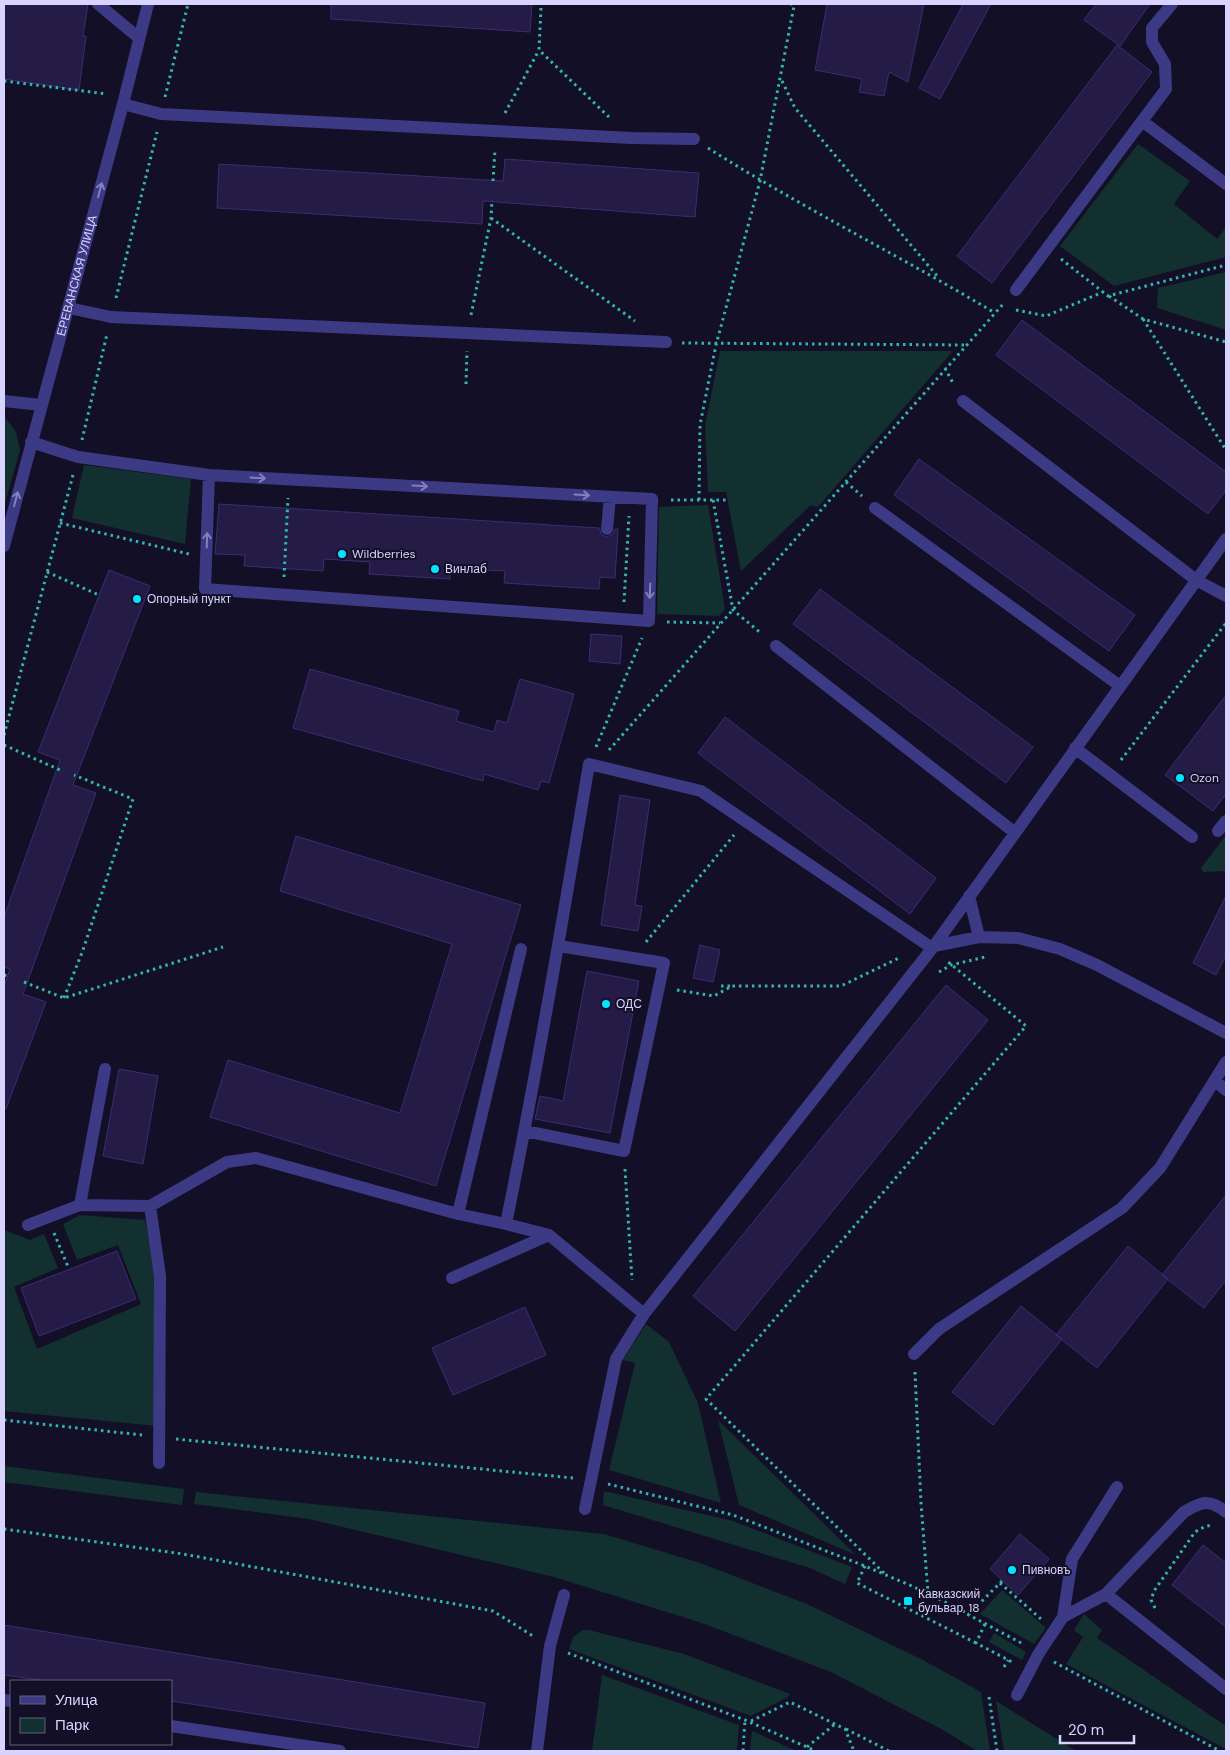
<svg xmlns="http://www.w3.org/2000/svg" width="1230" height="1755" viewBox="0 0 1230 1755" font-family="'DM Sans',sans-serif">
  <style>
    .green { fill: #12302f }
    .building { fill: #241b47; stroke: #3b2d73 }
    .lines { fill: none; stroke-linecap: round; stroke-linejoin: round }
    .path { stroke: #2fb8b0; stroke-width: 3; stroke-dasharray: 2.5 4; stroke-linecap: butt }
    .lane { stroke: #3d3a85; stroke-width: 12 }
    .street { stroke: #3d3a85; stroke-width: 12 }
    .oneway { stroke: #837fbc }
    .poi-dot { fill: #00e5ff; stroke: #130f26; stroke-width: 2 }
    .labels { text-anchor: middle; stroke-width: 4; stroke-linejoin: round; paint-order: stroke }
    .street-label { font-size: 12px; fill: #d9d4ff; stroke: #130f26 }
    .poi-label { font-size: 12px; fill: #d9d4ff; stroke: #130f26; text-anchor: start }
  </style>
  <rect width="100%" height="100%" fill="#130f26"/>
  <path class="green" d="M 1138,144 L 1190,181 L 1174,204 L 1217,239 L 1226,227 L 1226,257 L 1114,286 L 1060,246 Z
    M 1226,272 L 1226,330 L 1157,308 L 1158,288 Z
    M 720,351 L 953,351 L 818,507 L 811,505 L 741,571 L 726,492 L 708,492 L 705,426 Z
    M 4,416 L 16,432 L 20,450 L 4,507 Z
    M 84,465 L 191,479 L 185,544 L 72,518 Z
    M 708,505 L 725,609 L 719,616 L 657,614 L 659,507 Z
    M 1226,835 L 1226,871 L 1203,872 L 1201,868 Z
    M 80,1215 L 145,1220 L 155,1274 L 157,1426 L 4,1411 L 4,1230 L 30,1240 L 44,1234 L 58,1268 L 14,1287 L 37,1349 L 141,1304 L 118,1245 L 77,1260 L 63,1224 Z
    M 646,1324 L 669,1342 L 698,1403 L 721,1503 L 609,1470 L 635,1363 L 623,1360 Z
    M 718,1420 L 856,1555 L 739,1505 Z
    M 4,1466 L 184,1489 L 182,1505 L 4,1482 Z
    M 604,1491 L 733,1521 L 852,1567 L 845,1584 L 810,1568 L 603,1505 Z
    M 196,1492 L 604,1534 L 700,1563 L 807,1604 L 923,1660 L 981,1692 L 990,1751 L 977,1751 L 943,1730 L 831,1672 L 699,1622 L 554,1577 L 309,1519 L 194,1504 Z
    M 1002,1590 L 1046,1628 L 1034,1644 L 980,1614 Z
    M 1084,1614 L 1102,1630 L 1097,1638 L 1226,1726 L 1226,1749 L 1066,1664 L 1083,1637 L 1074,1630 Z
    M 583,1630 L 589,1630 L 684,1654 L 790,1694 L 788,1697 L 751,1716 L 569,1649 L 573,1637 Z
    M 994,1633 L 1026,1652 L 1022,1660 L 989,1642 Z
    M 602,1675 L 739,1725 L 737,1751 L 592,1751 Z
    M 996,1701 L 1076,1751 L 1004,1751 Z
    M 752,1731 L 797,1751 L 750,1751 Z"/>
  <path class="building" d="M 4,4 L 88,4 L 83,36 L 86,36 L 79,90 L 4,79 Z
    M 331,4 L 532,4 L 530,32 L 331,19 Z
    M 827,4 L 924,4 L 908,82 L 889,72 L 884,96 L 859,92 L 862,79 L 815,70 Z
    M 963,4 L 991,4 L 940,99 L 919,88 Z
    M 1096,4 L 1150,4 L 1120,46 L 1084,20 Z
    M 1117,45 L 1152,72 L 992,283 L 957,256 Z
    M 505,159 L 699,173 L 695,217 L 483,201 L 482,224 L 217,208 L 219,164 L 503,181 Z
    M 1022,320 L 1226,472 L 1226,490 L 1208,514 L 996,355 Z
    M 919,459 L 1135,615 L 1109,651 L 894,495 Z
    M 219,504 L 599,528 L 602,535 L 607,537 L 613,534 L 615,529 L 618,529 L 615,578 L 600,577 L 599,589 L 504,583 L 505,571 L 450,568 L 450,579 L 369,574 L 370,562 L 324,559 L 323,571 L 244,566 L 245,555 L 215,554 Z
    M 109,570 L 150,586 L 73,785 L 96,793 L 23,994 L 46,1002 L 6,1109 L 4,1108 L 4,987 L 10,969 L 4,967 L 4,917 L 60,760 L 38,752 Z
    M 820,589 L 1033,747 L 1006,783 L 793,624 Z
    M 591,634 L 622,636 L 620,664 L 589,661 Z
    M 310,669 L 459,711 L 456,721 L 494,732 L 497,720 L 507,723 L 520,679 L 574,694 L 549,783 L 541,781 L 538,790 L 484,774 L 483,781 L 293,728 Z
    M 1226,695 L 1226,794 L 1213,811 L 1165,775 Z
    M 725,717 L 936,878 L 910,914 L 698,753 Z
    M 620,795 L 650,800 L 635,905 L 642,906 L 638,931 L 601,925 Z
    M 296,836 L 521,905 L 436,1186 L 210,1117 L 228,1060 L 400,1113 L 452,944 L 280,891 Z
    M 1226,896 L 1226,955 L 1216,975 L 1193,963 Z
    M 700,945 L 720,950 L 713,982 L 693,978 Z
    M 587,971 L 639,981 L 610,1133 L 535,1119 L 540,1096 L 563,1101 Z
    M 946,985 L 988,1020 L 735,1331 L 693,1296 Z
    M 119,1069 L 158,1076 L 143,1164 L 103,1156 Z
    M 1226,1195 L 1226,1280 L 1204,1308 L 1162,1275 Z
    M 1128,1246 L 1168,1279 L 1097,1368 L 1056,1335 Z
    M 117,1251 L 136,1299 L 39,1336 L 21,1288 Z
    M 1021,1306 L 1062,1339 L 993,1425 L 952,1392 Z
    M 525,1307 L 546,1355 L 453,1395 L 432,1348 Z
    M 1020,1534 L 1049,1559 L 1018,1595 L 990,1569 Z
    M 1203,1545 L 1226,1563 L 1226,1627 L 1172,1585 Z
    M 4,1625 L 485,1703 L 478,1748 L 171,1701 L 171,1681 L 47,1681 L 4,1675 Z"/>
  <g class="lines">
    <path class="path" d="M 541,8 L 539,50 L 609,117
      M 4,81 L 107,94
      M 782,81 L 795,108 L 938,277
      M 165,97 L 188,4
      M 505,113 L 539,50
      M 708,148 C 801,207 900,256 995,313
      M 493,181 L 495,150
      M 491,218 L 635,321
      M 1061,259 L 1108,296 L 1226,265
      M 1109,296 L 1143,319 L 1226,342
      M 116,298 L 157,132
      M 1016,310 L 1046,316 L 1103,292
      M 471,315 L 491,218 L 492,200
      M 1143,319 L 1226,450
      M 682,343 L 966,345
      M 945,368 L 954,385
      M 466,384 L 467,351
      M 82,440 L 107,334
      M 846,482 L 862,496
      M 671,500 L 727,500
      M 699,500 L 700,425 L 716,345 L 760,181 L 794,6 L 791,4
      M 713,500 L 733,610 L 762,634
      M 60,523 L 189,554
      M 47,572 L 99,595
      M 284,577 L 288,498
      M 624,602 L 629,516
      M 667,622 L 720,623
      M 4,735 L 73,475
      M 4,745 L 60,770
      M 596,747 L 642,638
      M 609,750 L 1004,303
      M 1121,760 L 1226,623
      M 646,942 L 734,835
      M 939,972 L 951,965 L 985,957
      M 4,975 L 10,977
      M 24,982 L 64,998 L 223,947
      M 721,986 L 732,986
      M 677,990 L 714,996 L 732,986 L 841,986 L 901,957
      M 64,998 L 83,950 L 133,799 L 74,775
      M 625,1169 L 632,1280
      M 54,1233 L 69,1269
      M 915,1372 L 921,1503 L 928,1593
      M 4,1420 L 142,1435
      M 176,1439 L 573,1478
      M 608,1484 L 733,1515 L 865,1566 L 928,1593 L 1023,1644
      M 4,1529 L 183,1554 L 493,1611 L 533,1636
      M 865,1566 L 857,1583 L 976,1643
      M 884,1573 L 706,1399 L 1026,1026 L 947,961
      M 1000,1583 L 1041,1619
      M 1155,1608 L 1151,1600 L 1154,1591 L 1195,1532 L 1204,1527 L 1212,1525
      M 968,1615 L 1002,1581
      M 985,1624 L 976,1643 L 1014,1663
      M 568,1653 L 745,1720 L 816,1751
      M 1054,1662 L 1220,1751
      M 1004,1667 L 1008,1660
      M 989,1697 L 997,1751
      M 751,1721 L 790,1702 L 845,1729 L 854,1751
      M 846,1729 L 889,1751
      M 807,1747 L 835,1724
      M 743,1751 L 745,1720"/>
    <path class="lane" d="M 98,4 L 139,38
      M 123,104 L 161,114 L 632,138 L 694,139
      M 1142,121 L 1166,89 L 1165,64 L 1152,42 L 1152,28 L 1172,4
      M 1016,290 L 1142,121 L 1226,184
      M 69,308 L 111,317 L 666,342
      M 4,401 L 41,405
      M 963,401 L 1196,580 L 1226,596
      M 31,442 L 78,457 L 209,475 L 652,499 L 649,621 L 205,589 L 209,475
      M 875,508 L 1120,686
      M 607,529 L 610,497
      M 776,646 L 1014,832
      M 1075,748 L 1192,837
      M 1218,831 L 1226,821
      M 969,896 L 979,937 L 1018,938 L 1060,949 L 1097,965 L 1226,1033
      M 934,946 L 979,937
      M 1215,1081 L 1226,1090
      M 525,1131 L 624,1151 L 664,963 L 559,946
      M 80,1205 L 105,1069
      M 150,1206 L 227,1162 L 256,1158 L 458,1214
      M 506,1224 L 458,1214 L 521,949
      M 28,1225 L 80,1205 L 150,1206 L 160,1276 L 159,1463
      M 549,1235 L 506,1224 C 537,1071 563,918 589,764 L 701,791 L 932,948
      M 452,1278 L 549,1235 L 644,1314
      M 914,1354 L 939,1329 L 1122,1208 L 1160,1168 L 1226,1062
      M 585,1509 L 616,1359 L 644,1314 L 934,946 L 1226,539
      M 1226,1512 C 1209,1498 1201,1502 1184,1512 L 1106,1594 L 1226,1689
      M 1063,1617 L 1072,1559 L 1117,1487
      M 1017,1695 L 1039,1653 L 1063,1617 L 1106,1594
      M 4,1700 L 11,1701
      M 171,1726 L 340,1751
      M 537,1751 L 550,1646 L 564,1595"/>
    <path class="street" id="s1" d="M 4,546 L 123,104 L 148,4"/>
  </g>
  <defs><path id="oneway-shaft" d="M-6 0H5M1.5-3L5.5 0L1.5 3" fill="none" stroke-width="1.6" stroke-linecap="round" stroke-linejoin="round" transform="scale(1.25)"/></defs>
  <g class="oneway">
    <use href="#oneway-shaft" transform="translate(100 190) rotate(-75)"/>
    <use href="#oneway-shaft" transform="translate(258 478) rotate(3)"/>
    <use href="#oneway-shaft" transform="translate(420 486) rotate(3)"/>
    <use href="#oneway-shaft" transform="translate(582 495) rotate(3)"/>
    <use href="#oneway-shaft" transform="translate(16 499) rotate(-75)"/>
    <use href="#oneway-shaft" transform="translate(207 540) rotate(-88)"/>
    <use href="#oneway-shaft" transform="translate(650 591) rotate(92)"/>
  </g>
  <g class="poi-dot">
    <circle cx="342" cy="554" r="5"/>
    <circle cx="435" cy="569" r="5"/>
    <circle cx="137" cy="599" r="5"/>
    <circle cx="1180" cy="778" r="5"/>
    <circle cx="606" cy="1004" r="5"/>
    <circle cx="1012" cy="1570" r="5"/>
    <rect x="903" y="1596" width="10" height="10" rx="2.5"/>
  </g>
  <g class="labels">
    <g class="street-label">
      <text dy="4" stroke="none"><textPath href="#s1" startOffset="280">ЕРЕВАНСКАЯ УЛИЦА</textPath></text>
    </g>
    <g class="poi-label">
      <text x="352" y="558">Wildberries</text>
      <text x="445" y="573">Винлаб</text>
      <text x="147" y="603">Опорный пункт</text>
      <text x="1190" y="782">Ozon</text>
      <text x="616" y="1008">ОДС</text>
      <text x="1022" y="1574">Пивновъ</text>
      <text x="918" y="1598">Кавказский<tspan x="918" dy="14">бульвар, 18</tspan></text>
    </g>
  </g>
  <rect width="1230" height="1755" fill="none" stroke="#d9d4ff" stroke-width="10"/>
  <rect x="10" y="1680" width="162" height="65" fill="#130f26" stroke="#625e7d"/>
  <rect x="20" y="1696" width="25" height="8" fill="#3d3a85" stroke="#625e7d"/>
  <text x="55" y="1705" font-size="15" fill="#d9d4ff">Улица</text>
  <rect x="20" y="1718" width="25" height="15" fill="#12302f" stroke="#625e7d"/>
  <text x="55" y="1730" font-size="15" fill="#d9d4ff">Парк</text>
  <path d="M1060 1735v8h74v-8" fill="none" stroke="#d9d4ff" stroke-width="2.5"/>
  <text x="1068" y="1735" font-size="15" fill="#d9d4ff" stroke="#130f26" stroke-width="4" paint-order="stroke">20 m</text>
</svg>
